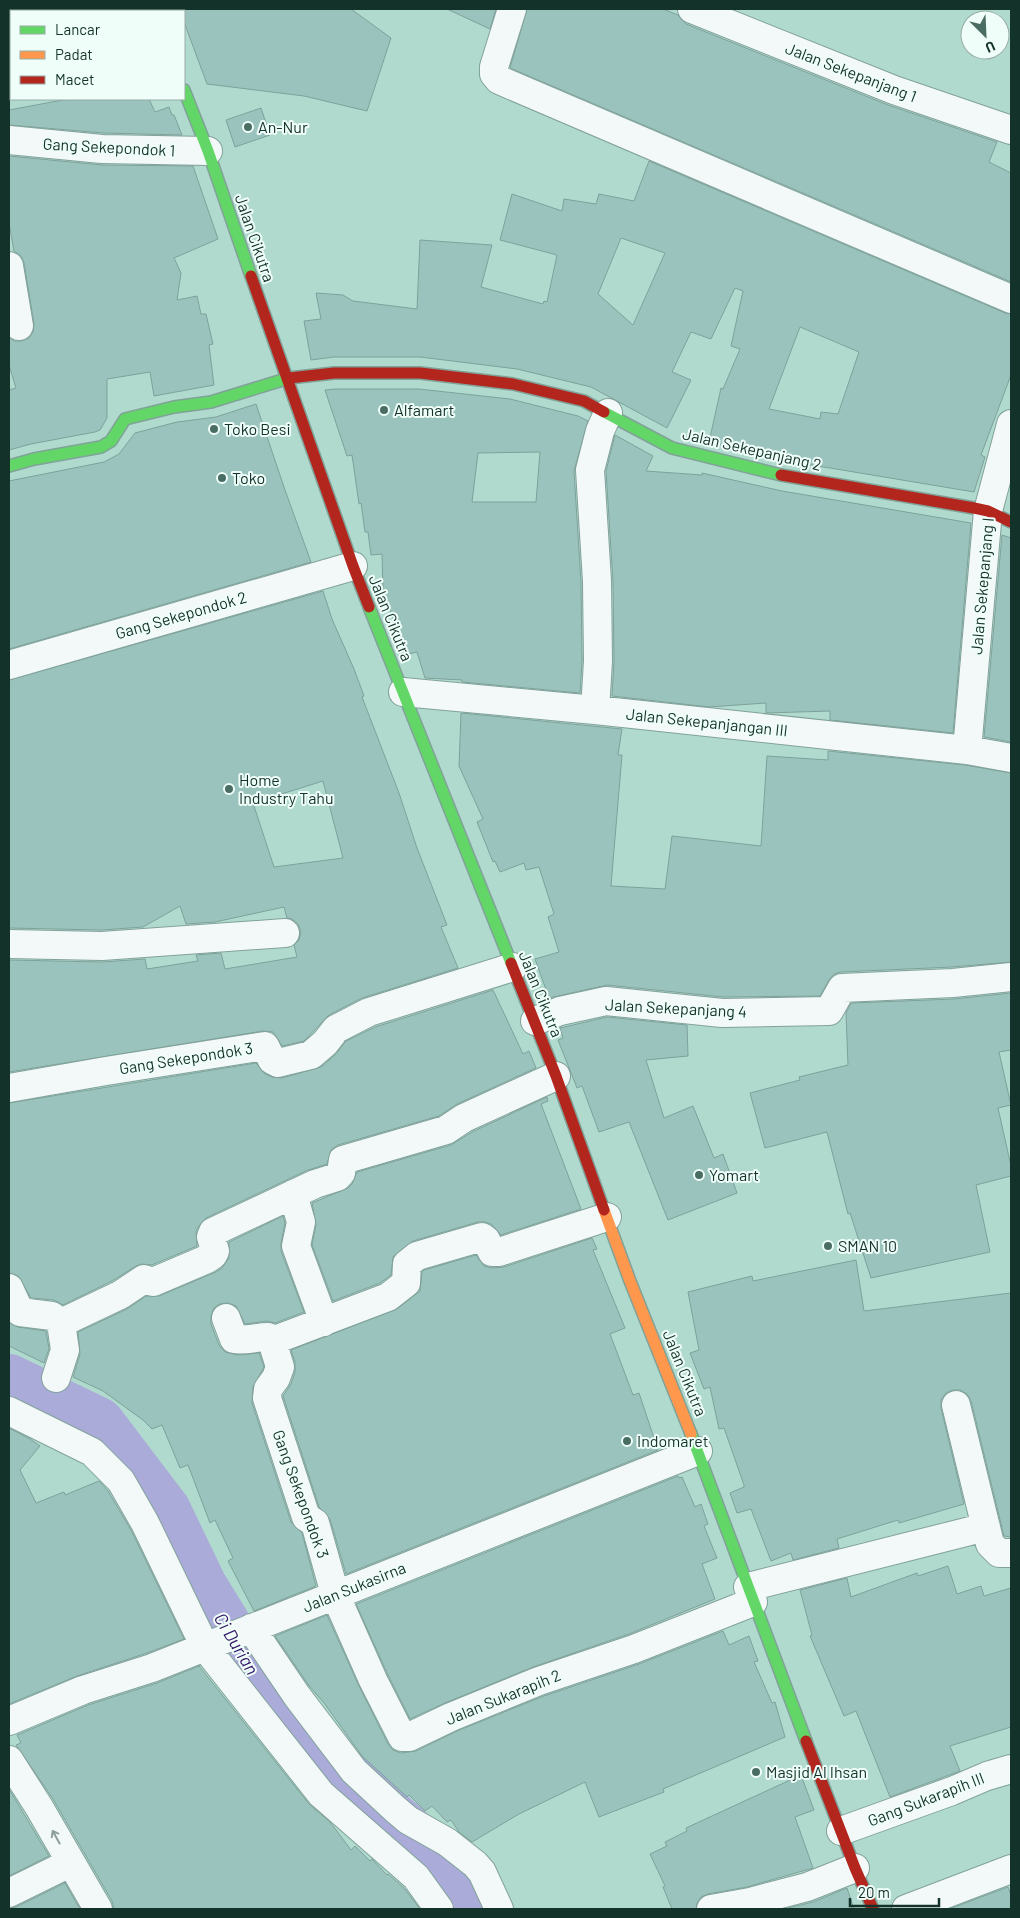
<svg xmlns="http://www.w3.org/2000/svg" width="1020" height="1918" viewBox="0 0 1020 1918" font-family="Barlow,sans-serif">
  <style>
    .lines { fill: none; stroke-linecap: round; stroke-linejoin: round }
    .river { stroke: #aaabd9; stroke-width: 54 }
    .building { fill: #9bc3be; stroke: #7ea19b; fill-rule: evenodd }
    .street-casing { stroke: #81a299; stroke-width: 30 }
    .fast-casing { stroke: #81a299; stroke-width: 14 }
    .slow-casing { stroke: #81a299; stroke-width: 14 }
    .jam-casing { stroke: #81a299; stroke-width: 14 }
    .street { stroke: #f3f9f8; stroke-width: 28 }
    .fast { stroke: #63d668; stroke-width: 11 }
    .slow { stroke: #ff974d; stroke-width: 11 }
    .jam { stroke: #b3261e; stroke-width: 11 }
    .oneway { stroke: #8e9f9b }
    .poi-dot { fill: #4a6d63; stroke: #f0fef9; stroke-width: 2 }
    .labels { text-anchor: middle; stroke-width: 4; stroke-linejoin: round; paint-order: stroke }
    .street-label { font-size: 16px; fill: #13322a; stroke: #f0fef9 }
    .poi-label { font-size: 16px; fill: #13322a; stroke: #f0fef9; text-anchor: start }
    .water-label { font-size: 18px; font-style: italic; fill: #321366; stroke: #f0fef9 }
  </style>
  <rect width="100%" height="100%" fill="#b1dace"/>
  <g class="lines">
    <path class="river" d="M 9,1381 L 98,1424 L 164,1511 L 200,1586 L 284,1723 L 463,1881 L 469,1909"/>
  </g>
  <path class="building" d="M 179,9 L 351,9 L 391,38 L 367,111 L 304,96 L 207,84 L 184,22 L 184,11 L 180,11 Z
    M 447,9 L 496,9 L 490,29 Z
    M 527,9 L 663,9 L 678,15 L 686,24 L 888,105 L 997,142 L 989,162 L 1011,173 L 1011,282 L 510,68 Z
    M 68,99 L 149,99 L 155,112 L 169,107 L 172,115 L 174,115 L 182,135 L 103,133 L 9,125 L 9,110 Z
    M 261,108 L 270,135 L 235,147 L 226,120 Z
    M 9,156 L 102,165 L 193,166 L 218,239 L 174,258 L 181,273 L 177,300 L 197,296 L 201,314 L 206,314 L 213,344 L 209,345 L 214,385 L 154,396 L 150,372 L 107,379 L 107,418 L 100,430 L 95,432 L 31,444 L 9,450 L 9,390 L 16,388 L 9,365 L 9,337 L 14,341 L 21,341 L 29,338 L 33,332 L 34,324 L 24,263 L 21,256 L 14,251 L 9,223 Z
    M 649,161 L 1005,313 L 1011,314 L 1011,375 L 981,455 L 985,457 L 974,492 L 788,461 L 709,442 L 721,388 L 723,389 L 740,349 L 731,346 L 743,291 L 735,288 L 711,339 L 691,332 L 672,372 L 691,380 L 667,428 L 591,387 L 517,369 L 420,357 L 334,357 L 311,360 L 304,321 L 321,319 L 316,293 L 343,295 L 353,301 L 417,309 L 420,240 L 492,245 L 481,287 L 543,304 L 544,301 L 547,302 L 557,255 L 500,240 L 512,194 L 562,211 L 564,199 L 596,204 L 599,194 L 634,201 ZM 621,238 L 665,253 L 633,325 L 598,294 ZM 800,327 L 859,352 L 838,414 L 821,412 L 820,419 L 769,409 Z
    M 335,389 L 419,389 L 510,399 L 578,416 L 588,421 L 574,471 L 581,582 L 582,661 L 580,693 L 462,682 L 462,680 L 425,678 L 417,652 L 405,655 L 383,590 L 382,554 L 371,555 L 368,532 L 365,532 L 361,503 L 359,504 L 352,455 L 347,456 L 325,390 ZM 540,452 L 536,502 L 472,502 L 478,453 Z
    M 256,404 L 285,490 L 311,562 L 9,649 L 9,481 L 104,462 L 119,454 L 135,433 L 177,422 L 216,417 Z
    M 615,435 L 653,456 L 646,471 L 702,475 L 702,473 L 782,491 L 971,523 L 953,733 L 830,720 L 830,711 L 766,713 L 766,703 L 709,707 L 612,696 L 614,661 L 613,581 L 606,471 Z
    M 1002,535 L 1011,538 L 1011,742 L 984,737 Z
    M 323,591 L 332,619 L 354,669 L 364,696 L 362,697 L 399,793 L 417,848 L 447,925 L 441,927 L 458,968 L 362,998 L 329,1015 L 304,1041 L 282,1046 L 273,1032 L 263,1031 L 9,1072 L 9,960 L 102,962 L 145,959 L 147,969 L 198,961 L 196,955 L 221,953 L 225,969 L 297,957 L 294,945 L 299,940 L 301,932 L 298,924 L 292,919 L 287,918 L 284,907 L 215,922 L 186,924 L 180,906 L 143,927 L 102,930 L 9,928 L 9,680 ZM 323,781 L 343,858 L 274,867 L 253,803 Z
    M 461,713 L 622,729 L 618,755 L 622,755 L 611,886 L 665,889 L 672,836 L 761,846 L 767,756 L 828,760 L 828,751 L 965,765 L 1011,773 L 1011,962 L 952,967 L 841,972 L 834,974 L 829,980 L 820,996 L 723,997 L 607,985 L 549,998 L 535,959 L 559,952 L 548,917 L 554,914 L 539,867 L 526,870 L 524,863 L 500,872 L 495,861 L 493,862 L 477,822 L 483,819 L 459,766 Z
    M 493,990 L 523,1054 L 529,1051 L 536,1068 L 457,1104 L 439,1116 L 338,1145 L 331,1150 L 327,1164 L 308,1170 L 206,1218 L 199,1226 L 196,1231 L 197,1246 L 152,1265 L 142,1264 L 136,1266 L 112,1281 L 63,1305 L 54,1300 L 31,1298 L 18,1276 L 9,1273 L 9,1103 L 256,1063 L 265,1074 L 272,1077 L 282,1078 L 321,1067 L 335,1055 L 346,1041 L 375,1027 Z
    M 1011,993 L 1011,1050 L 999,1052 L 1011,1105 L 998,1108 L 1011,1166 L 1011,1176 L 976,1185 L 990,1252 L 871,1278 L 850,1213 L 848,1214 L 827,1132 L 765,1148 L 750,1093 L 800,1080 L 799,1077 L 848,1065 L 846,1013 L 851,1003 L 954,999 Z
    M 607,1017 L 687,1025 L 688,1056 L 646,1060 L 664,1118 L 693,1106 L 714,1158 L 723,1154 L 737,1193 L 668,1220 L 629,1122 L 599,1132 L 582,1086 L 577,1088 L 558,1040 L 563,1038 L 560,1028 Z
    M 547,1097 L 548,1101 L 541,1104 L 581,1209 L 501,1235 L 491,1224 L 485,1222 L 478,1222 L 413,1241 L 393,1257 L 391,1275 L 380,1283 L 333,1301 L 312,1245 L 316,1225 L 312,1203 L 348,1188 L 352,1184 L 357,1172 L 451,1145 L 472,1132 Z
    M 283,1216 L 285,1223 L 281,1243 L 281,1251 L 304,1312 L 275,1323 L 267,1321 L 245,1324 L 236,1306 L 228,1303 L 220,1304 L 214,1308 L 211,1316 L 211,1324 L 219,1345 L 225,1352 L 238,1355 L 259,1353 L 264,1367 L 253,1387 L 252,1403 L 291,1522 L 302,1533 L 316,1586 L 254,1611 L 228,1561 L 233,1558 L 215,1520 L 210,1523 L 188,1465 L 180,1468 L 162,1425 L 152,1429 L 143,1420 L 103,1391 L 73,1377 L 80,1354 L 78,1332 L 127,1309 L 146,1296 L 159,1296 L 216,1272 L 222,1268 L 229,1258 L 229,1242 Z
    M 592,1238 L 597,1249 L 593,1250 L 625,1328 L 610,1334 L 633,1395 L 639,1393 L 658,1450 L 346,1574 L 330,1519 L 319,1507 L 283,1396 L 291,1384 L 295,1372 L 295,1362 L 291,1350 L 397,1309 L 420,1291 L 422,1272 L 424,1270 L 476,1255 L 484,1266 L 492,1268 L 504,1267 Z
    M 856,1260 L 864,1311 L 1011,1293 L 1011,1537 L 1004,1536 L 971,1401 L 967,1394 L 960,1390 L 952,1390 L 946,1393 L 941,1400 L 941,1408 L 964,1504 L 899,1523 L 898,1520 L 837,1539 L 839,1548 L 793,1560 L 791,1553 L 771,1561 L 751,1509 L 737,1513 L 730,1493 L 744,1487 L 744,1485 L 724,1428 L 719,1429 L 710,1387 L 704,1389 L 690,1353 L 699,1350 L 688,1292 L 752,1276 L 753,1281 Z
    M 9,1322 L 18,1327 L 46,1331 L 49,1349 L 44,1363 L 9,1346 Z
    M 9,1428 L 30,1439 L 40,1446 L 20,1470 L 36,1503 L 64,1492 L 65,1495 L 99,1481 L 108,1491 L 131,1530 L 184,1639 L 147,1653 L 77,1676 L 9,1704 Z
    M 678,1476 L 679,1478 L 682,1477 L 695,1507 L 701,1504 L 708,1524 L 704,1526 L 717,1558 L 702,1564 L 715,1599 L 629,1634 L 533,1667 L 445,1703 L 410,1719 L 387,1673 L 356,1604 Z
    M 948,1566 L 957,1594 L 981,1586 L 984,1596 L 1011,1588 L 1011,1727 L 950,1746 L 960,1771 L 890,1797 L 856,1711 L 844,1716 L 810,1636 L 812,1635 L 800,1590 L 847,1578 L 851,1597 L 917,1573 L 918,1576 Z
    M 327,1615 L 359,1686 L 388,1744 L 393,1750 L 401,1753 L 416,1751 L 457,1731 L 544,1696 L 639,1664 L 723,1631 L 729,1645 L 749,1636 L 758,1661 L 754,1662 L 772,1703 L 775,1702 L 785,1737 L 663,1789 L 664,1792 L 599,1817 L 585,1782 L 519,1814 L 472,1842 L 459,1832 L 451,1820 L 447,1822 L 432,1806 L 425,1811 L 409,1795 L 407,1797 L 362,1756 L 324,1703 L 310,1687 L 275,1636 Z
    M 199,1666 L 309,1804 L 330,1822 L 351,1850 L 355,1846 L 370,1861 L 372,1859 L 387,1875 L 388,1874 L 404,1888 L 420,1909 L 114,1909 L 112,1901 L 53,1799 L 16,1745 L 21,1743 L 17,1735 L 88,1705 L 157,1683 Z
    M 801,1775 L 814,1810 L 795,1817 L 813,1868 L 747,1887 L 708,1894 L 701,1897 L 697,1903 L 696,1909 L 672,1909 L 663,1887 L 665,1886 L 650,1854 L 667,1846 L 665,1842 L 687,1831 L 686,1828 Z
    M 9,1789 L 49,1856 L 9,1876 Z
    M 65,1883 L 80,1909 L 9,1909 L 16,1907 Z
    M 1008,1887 L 1011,1895 L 1011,1909 L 949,1909 Z
    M 847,1888 L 854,1909 L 784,1909 L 813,1902 Z"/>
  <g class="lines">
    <defs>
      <path id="street" d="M 512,9 L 494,67 L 494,74 L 499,80 L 1011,299
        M 692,9 L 894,90 L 1011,130
        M 9,140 L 102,149 L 208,151
        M 9,266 L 19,326
        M 9,665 L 353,566
        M 403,692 L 595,710 L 967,750 L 1011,758
        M 595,710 L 598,661 L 597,581 L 590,470 L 600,431 L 608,413
        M 967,750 L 988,511 L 1011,424
        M 9,944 L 102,946 L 285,933
        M 535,1021 L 560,1011 L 606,1001 L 722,1013 L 829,1011 L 842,988 L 953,983 L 1011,977
        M 9,1088 L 106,1071 L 265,1046 L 272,1060 L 278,1063 L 311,1055 L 325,1043 L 336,1029 L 369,1012 L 513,967
        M 293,1194 L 301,1222 L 296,1246 L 324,1322
        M 9,1288 L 20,1312 L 52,1316 L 61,1323
        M 226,1318 L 234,1339 C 246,1341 257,1337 268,1337 L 272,1341 L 280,1367 L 276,1378 L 268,1389 L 267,1398 L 306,1517 L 315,1523 L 335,1594 L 373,1680 L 402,1737 L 409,1737 L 451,1717 L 539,1681 L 634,1649 L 753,1602
        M 272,1341 L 388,1297 L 406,1283 L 407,1264 L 417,1256 L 482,1237 L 486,1240 L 492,1252 L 499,1252 L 607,1217
        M 56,1378 L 65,1350 L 61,1323 L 120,1295 L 144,1279 L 153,1282 L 207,1259 L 213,1255 L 215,1251 L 211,1237 L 213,1232 L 315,1184 L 337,1177 L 341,1173 L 343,1160 L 446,1130 L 464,1118 L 556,1076
        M 956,1405 L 990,1544 L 999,1553 L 1011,1553
        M 9,1411 L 92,1452 L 121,1481 L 145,1523 L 205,1647 L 321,1794 L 416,1877 L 439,1909
        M 748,1587 L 986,1527
        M 251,1628 L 297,1696 L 354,1771 L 395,1809 L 408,1820 L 447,1842 L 475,1864 L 482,1872 L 499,1909
        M 9,1721 L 83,1690 L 152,1668 L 698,1451
        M 9,1760 L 39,1807 L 98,1909
        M 841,1831 L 952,1791 L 987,1776 L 1011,1769
        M 9,1893 L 70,1863
        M 711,1909 L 750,1902 L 807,1887 L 855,1868
        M 906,1909 L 1011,1869"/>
      <path id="fast" d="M 151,9 L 152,11
        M 184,90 L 208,151 L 251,276
        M 604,412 L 672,448 L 781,475
        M 9,466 L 34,459 L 101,447 L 111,441 L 125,419 L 174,407 L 211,402 L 289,378
        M 369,607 L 511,963
        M 691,1434 L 806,1741"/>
      <path id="slow" d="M 604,1210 L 630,1281 L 691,1434"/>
      <path id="jam" d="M 251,276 L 353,566 L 369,607
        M 289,378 L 334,373 L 420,373 L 513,384 L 584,401 L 604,412
        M 781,475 L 974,508 L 988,511 L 1011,522
        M 511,963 L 556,1076 L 604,1210
        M 806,1741 L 855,1868 L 873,1909"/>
    </defs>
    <use href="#street" class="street-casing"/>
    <use href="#fast" class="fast-casing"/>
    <use href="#slow" class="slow-casing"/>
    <use href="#jam" class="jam-casing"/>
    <use href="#street" class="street"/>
    <use href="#fast" class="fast"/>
    <use href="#slow" class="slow"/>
    <use href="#jam" class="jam"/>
  </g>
  <defs><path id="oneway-shaft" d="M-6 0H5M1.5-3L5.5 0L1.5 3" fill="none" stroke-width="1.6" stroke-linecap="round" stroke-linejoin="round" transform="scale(1.25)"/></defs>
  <use class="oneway" href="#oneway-shaft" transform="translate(56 1837) rotate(-119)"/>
  <g class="poi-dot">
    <circle cx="248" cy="127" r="5"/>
    <circle cx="384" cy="410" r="5"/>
    <circle cx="214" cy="429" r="5"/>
    <circle cx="222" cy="478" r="5"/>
    <circle cx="229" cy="789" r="5"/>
    <circle cx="699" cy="1175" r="5"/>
    <circle cx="828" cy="1246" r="5"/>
    <circle cx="627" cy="1441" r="5"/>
    <circle cx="756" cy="1772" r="5"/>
  </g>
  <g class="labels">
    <g class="street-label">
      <text transform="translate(851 72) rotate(21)" y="6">Jalan Sekepanjang 1</text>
      <text transform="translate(109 147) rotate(3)" y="6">Gang Sekepondok 1</text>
      <text transform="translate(255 238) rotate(71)" y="6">Jalan Cikutra</text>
      <text transform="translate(752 449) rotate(13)" y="6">Jalan Sekepanjang 2</text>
      <text transform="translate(982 586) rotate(-85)" y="6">Jalan Sekepanjang I</text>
      <text transform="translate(181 615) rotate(-16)" y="6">Gang Sekepondok 2</text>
      <text transform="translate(391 618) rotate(68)" y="6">Jalan Cikutra</text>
      <text transform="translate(707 722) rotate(6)" y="6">Jalan Sekepanjangan III</text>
      <text transform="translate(541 994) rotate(68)" y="6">Jalan Cikutra</text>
      <text transform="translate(676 1008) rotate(3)" y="6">Jalan Sekepanjang 4</text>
      <text transform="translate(186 1058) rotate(-9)" y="6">Gang Sekepondok 3</text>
      <text transform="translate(685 1373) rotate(68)" y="6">Jalan Cikutra</text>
      <text transform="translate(301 1494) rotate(70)" y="6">Gang Sekepondok 3</text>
      <text transform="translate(354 1587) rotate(-22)" y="6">Jalan Sukasirna</text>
      <text transform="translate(503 1697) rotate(-22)" y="6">Jalan Sukarapih 2</text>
      <text transform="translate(926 1799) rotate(-21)" y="6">Gang Sukarapih III</text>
    </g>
    <g class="poi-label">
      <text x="258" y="133">An-Nur</text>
      <text x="394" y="416">Alfamart</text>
      <text x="224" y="435">Toko Besi</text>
      <text x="232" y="484">Toko</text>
      <text x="239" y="786">Home<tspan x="239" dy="18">Industry Tahu</tspan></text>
      <text x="709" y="1181">Yomart</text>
      <text x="838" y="1252">SMAN 10</text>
      <text x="637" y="1447">Indomaret</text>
      <text x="766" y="1778">Masjid Al Ihsan</text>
    </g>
    <g class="water-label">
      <text transform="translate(236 1644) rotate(59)" y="6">Ci Durian</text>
    </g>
  </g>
  <rect width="1020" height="1918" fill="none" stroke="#13322a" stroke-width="20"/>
  <rect x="10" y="10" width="175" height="90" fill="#f0fef9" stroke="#98aca6"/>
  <rect x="20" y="26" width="25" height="8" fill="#63d668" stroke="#98aca6"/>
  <text x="55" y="35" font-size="15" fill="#13322a">Lancar</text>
  <rect x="20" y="51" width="25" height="8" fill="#ff974d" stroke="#98aca6"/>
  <text x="55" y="60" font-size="15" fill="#13322a">Padat</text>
  <rect x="20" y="76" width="25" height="8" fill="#b3261e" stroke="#98aca6"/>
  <text x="55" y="85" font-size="15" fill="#13322a">Macet</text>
  <g transform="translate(985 35) rotate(156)"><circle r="24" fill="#f0fef9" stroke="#98aca6"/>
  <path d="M0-4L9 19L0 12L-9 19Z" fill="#4a6d63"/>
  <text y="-8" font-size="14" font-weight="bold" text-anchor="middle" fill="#13322a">U</text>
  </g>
  <path d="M850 1898v8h89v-8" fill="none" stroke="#13322a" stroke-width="2.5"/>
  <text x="858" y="1898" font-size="15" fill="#13322a" stroke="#f0fef9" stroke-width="4" paint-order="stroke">20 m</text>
</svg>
